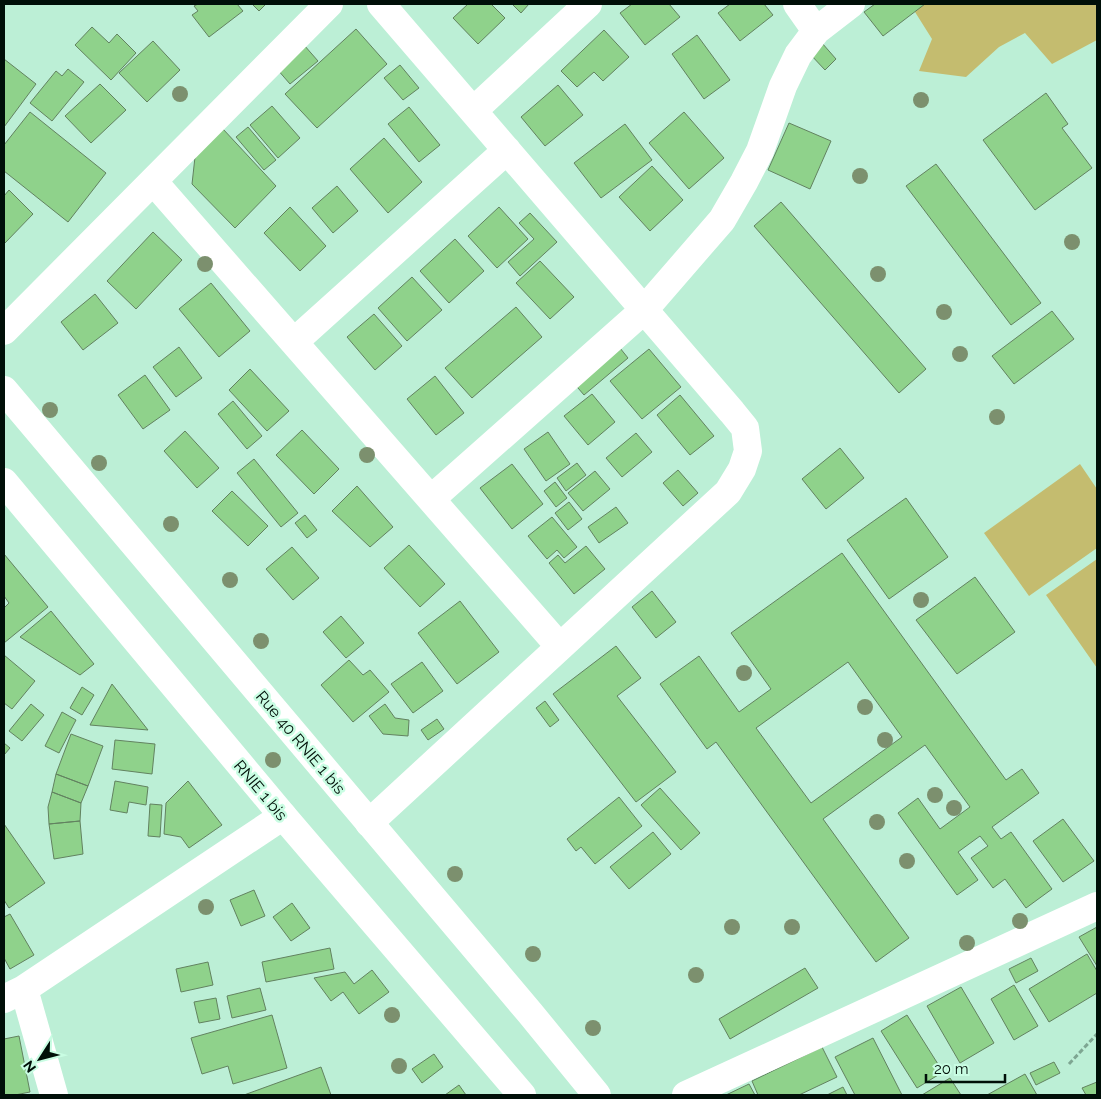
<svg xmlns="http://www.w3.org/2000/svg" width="1101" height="1099" viewBox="0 0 1101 1099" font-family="Raleway,sans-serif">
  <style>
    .green { fill: #c4bc6f }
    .building { fill: #8fd28b; stroke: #628260; fill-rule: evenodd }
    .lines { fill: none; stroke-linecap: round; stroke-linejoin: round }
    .path { stroke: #7ea692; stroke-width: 3; stroke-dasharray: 5 2.5; stroke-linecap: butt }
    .street { stroke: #fff; stroke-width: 28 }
    .secondary { stroke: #fff; stroke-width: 28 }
    .primary { stroke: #fff; stroke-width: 28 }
    .tree { fill: #7c906e }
    .labels { text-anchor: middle; stroke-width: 5; stroke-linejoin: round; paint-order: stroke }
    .street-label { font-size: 16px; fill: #000f08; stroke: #c9fde3 }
  </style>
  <rect width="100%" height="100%" fill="#bcefd6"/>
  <path class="green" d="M 910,4 L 1097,4 L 1097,40 L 1052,64 L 1025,33 L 999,47 L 966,77 L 919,71 L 932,39 Z
    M 1080,464 L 1097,489 L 1097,548 L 1029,596 L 984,533 Z
    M 1097,559 L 1097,668 L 1046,595 Z"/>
  <path class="building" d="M 198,4 L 237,4 L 243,11 L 209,37 L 192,15 L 198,11 L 194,6 Z
    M 252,4 L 266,4 L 259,11 Z
    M 468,4 L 491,4 L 505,18 L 478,44 L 453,18 Z
    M 512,4 L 529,4 L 521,13 Z
    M 632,4 L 669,4 L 680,17 L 645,45 L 620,13 Z
    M 730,4 L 764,4 L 773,15 L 740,41 L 718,13 Z
    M 875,4 L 925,4 L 883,36 L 864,12 Z
    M 92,27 L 109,43 L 117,34 L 136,53 L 111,80 L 75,45 Z
    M 356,29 L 387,64 L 317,128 L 285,94 Z
    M 604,30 L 629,57 L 603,81 L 594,72 L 577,87 L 561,71 Z
    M 697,35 L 730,80 L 704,99 L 672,54 Z
    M 153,41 L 180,70 L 147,102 L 119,73 Z
    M 822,43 L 836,59 L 825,70 L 810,54 Z
    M 304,45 L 318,61 L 290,84 L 277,69 Z
    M 4,59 L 36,84 L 4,127 Z
    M 400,65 L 419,88 L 403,100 L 384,78 Z
    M 68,69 L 84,82 L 52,121 L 30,103 L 56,71 L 62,76 Z
    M 100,84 L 126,110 L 91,143 L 65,116 Z
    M 558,85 L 583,115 L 545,146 L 521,117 Z
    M 1046,93 L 1068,124 L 1062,128 L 1092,168 L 1035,210 L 983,140 Z
    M 272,106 L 300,138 L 278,158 L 250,125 Z
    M 409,107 L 440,145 L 419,162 L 388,124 Z
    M 30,112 L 106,173 L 68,222 L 4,171 L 4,145 Z
    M 684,112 L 724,158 L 689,189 L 649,143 Z
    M 789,123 L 831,141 L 810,189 L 768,170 Z
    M 625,124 L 652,160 L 601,198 L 574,163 Z
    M 248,127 L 276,160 L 264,170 L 236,137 Z
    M 223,129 L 276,186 L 235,228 L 192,184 L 195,157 Z
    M 384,138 L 422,182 L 388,213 L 350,169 Z
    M 936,164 L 1041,303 L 1011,325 L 906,186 Z
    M 652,166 L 683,200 L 650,231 L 619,197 Z
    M 337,186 L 358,211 L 333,233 L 312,208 Z
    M 9,190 L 33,214 L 4,244 L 4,196 Z
    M 781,202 L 926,369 L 899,393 L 754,226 Z
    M 290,207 L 326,246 L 300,271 L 264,233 Z
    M 499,207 L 528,239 L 497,268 L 468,236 Z
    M 530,213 L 557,242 L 520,276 L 508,262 L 534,239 L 519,223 Z
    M 153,232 L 182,260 L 136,309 L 107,281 Z
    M 455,239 L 484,271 L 449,303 L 420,271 Z
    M 540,261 L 574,297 L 550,319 L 516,283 Z
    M 412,277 L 442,310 L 407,341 L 378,308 Z
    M 211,283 L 250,331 L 219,357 L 179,309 Z
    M 95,294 L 118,323 L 83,350 L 61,322 Z
    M 516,307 L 542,337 L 472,398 L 445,368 Z
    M 1052,311 L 1074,339 L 1014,384 L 992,356 Z
    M 374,314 L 402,346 L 375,370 L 347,337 Z
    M 616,343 L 628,358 L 584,395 L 572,381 Z
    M 179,347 L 202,378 L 176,397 L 153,367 Z
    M 649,349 L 681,387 L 642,419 L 610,381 Z
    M 250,369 L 289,411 L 267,431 L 229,390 Z
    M 145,375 L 170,410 L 143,429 L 118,395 Z
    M 435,376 L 464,413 L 436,435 L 407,399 Z
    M 592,394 L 615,422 L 588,445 L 564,416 Z
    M 680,395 L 714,436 L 690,455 L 657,415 Z
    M 233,401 L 262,436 L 247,449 L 218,414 Z
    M 302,430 L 339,469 L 314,494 L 276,455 Z
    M 185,431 L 219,468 L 197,488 L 164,451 Z
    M 548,432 L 570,464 L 546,481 L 524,449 Z
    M 636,433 L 652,452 L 622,477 L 606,458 Z
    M 840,448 L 864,478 L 826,509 L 802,479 Z
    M 254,459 L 298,513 L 281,527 L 237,473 Z
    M 577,463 L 586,475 L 566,491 L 557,478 Z
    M 512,464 L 543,504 L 512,529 L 480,488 Z
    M 678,470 L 698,493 L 683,506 L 663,483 Z
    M 595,471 L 610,489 L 583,511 L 568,493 Z
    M 555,482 L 567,498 L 556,507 L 544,491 Z
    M 357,486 L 393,527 L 370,547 L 332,511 Z
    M 232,491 L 268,526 L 248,546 L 212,511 Z
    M 906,498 L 948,557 L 889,599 L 847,540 Z
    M 569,502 L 582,519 L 568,530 L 555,513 Z
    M 616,507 L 628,523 L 599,543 L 588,527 Z
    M 305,515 L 317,530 L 307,538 L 295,523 Z
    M 552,517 L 577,547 L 564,558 L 557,550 L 547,559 L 528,536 Z
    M 409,545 L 445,584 L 420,607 L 384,568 Z
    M 586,546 L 605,569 L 574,594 L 549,563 L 558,555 L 565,563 Z
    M 292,547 L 319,578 L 293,600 L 266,569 Z
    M 842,553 L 1006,780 L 1022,769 L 1039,793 L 992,827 L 1001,839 L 1011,832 L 1052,889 L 1026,908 L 1005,879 L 993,888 L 971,858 L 988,846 L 980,836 L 958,852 L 978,880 L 957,895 L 898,813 L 918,798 L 940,829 L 970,807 L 925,745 L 823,819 L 909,938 L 876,962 L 716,742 L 707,749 L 660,684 L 699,656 L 739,712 L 771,689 L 731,633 ZM 848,662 L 902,737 L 811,803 L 756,728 Z
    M 4,554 L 48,607 L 4,643 L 4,608 L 9,603 L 4,596 Z
    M 975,577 L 1015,632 L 957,674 L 916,620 Z
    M 652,591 L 676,622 L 656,638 L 632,607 Z
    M 460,601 L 499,652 L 457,684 L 418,633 Z
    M 51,611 L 94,664 L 80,675 L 20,637 Z
    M 341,616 L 364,643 L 346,658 L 323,632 Z
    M 616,646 L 641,678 L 617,696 L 676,772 L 636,802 L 553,694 Z
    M 4,655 L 35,681 L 12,709 L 4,703 Z
    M 349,660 L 363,675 L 370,670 L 389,692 L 353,722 L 321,685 Z
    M 422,662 L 443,691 L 413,713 L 391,684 Z
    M 112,684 L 148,730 L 90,725 Z
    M 82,687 L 94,695 L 82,715 L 70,708 Z
    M 545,701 L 559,720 L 550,727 L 536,708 Z
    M 31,704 L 44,715 L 22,741 L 9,731 Z
    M 385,704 L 395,718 L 409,720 L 408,736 L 383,734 L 369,716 Z
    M 62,712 L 76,720 L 59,753 L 45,746 Z
    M 437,719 L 444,729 L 428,740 L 421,730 Z
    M 71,734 L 103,746 L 88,786 L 56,774 Z
    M 115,740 L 155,744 L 152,774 L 112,769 Z
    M 4,743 L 10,748 L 4,755 Z
    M 56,774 L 88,786 L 81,803 L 52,792 Z
    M 115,781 L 148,787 L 146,805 L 129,802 L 127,813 L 110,810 Z
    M 188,781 L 222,825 L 189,848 L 181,837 L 164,834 L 166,803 Z
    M 660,788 L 700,833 L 681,850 L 641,805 Z
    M 52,792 L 81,803 L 80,821 L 49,824 L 48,807 Z
    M 619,797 L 642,826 L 595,864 L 581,847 L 576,851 L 567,839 Z
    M 150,804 L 162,805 L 160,837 L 148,836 Z
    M 1063,819 L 1094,861 L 1063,882 L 1033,841 Z
    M 80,821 L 83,854 L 54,859 L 49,824 Z
    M 4,824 L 45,883 L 9,908 L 4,900 Z
    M 653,832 L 671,854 L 629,889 L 610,867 Z
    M 254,890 L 265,916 L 241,926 L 230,900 Z
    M 292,903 L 310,928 L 291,941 L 273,917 Z
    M 10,914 L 34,955 L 10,969 L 4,958 L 4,917 Z
    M 1097,927 L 1097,966 L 1079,937 Z
    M 330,948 L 334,969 L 266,982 L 262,962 Z
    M 1087,954 L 1097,971 L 1097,993 L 1049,1022 L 1029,989 Z
    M 1031,958 L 1038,971 L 1016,983 L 1009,969 Z
    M 208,962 L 213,985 L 181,992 L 176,969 Z
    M 805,968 L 818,988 L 730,1039 L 719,1019 Z
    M 372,970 L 389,992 L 359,1014 L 343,992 L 331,1001 L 314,978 L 345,972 L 354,984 Z
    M 1014,985 L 1038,1026 L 1014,1040 L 991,999 Z
    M 961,987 L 994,1043 L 960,1063 L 927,1006 Z
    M 260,988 L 266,1010 L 232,1018 L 227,996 Z
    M 216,998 L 220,1019 L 199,1023 L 194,1002 Z
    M 272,1015 L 287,1068 L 233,1084 L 228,1066 L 202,1074 L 191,1038 Z
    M 907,1015 L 943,1072 L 917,1088 L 881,1031 Z
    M 19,1036 L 30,1092 L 15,1095 L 4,1095 L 4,1039 Z
    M 873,1038 L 902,1095 L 855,1095 L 835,1057 Z
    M 822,1047 L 837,1077 L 799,1095 L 758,1095 L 752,1081 Z
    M 434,1054 L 443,1067 L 422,1083 L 412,1069 Z
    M 1054,1062 L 1060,1073 L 1036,1085 L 1030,1073 Z
    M 321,1067 L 331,1095 L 244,1095 Z
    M 1025,1074 L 1037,1095 L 987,1095 Z
    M 950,1078 L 961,1095 L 922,1095 Z
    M 1097,1082 L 1097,1095 L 1086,1095 L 1082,1088 Z
    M 749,1084 L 755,1095 L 726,1095 Z
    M 459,1085 L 466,1095 L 445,1095 Z
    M 843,1087 L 847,1095 L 827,1095 Z"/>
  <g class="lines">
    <path class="path" d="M 1069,1064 L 1097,1034"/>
    <path class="street" d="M 797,4 L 816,31
      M 473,111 L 588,4
      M 153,181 L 560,647
      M 4,331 L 329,4
      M 294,342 L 507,150
      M 431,499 L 644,310 L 722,220 L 744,182 L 760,151 L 783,86 L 798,55 L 816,31 L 851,4
      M 369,823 L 728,492 L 742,469 L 748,451 L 745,428 L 732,412 L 381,4
      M 24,989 L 54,1095
      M 4,999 L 24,989 L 283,816"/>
    <path class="secondary" d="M 686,1095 L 1097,906"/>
    <path class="primary" d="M 4,390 L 530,1013 L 597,1095
      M 4,482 L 283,816 L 522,1095"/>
  </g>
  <g class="tree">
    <circle cx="180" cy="94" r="8"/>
    <circle cx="921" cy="100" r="8"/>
    <circle cx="860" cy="176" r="8"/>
    <circle cx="1072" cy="242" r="8"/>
    <circle cx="205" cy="264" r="8"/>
    <circle cx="878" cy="274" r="8"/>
    <circle cx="944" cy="312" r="8"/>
    <circle cx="960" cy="354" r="8"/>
    <circle cx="50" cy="410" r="8"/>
    <circle cx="997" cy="417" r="8"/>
    <circle cx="367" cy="455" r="8"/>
    <circle cx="99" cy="463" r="8"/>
    <circle cx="171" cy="524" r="8"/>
    <circle cx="230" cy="580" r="8"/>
    <circle cx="921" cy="600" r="8"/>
    <circle cx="261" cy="641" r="8"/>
    <circle cx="744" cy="673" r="8"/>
    <circle cx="865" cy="707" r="8"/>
    <circle cx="885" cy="740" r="8"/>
    <circle cx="273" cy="760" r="8"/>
    <circle cx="935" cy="795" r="8"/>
    <circle cx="954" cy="808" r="8"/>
    <circle cx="877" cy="822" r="8"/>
    <circle cx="907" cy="861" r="8"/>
    <circle cx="455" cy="874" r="8"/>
    <circle cx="206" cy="907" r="8"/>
    <circle cx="1020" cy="921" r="8"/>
    <circle cx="732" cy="927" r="8"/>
    <circle cx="792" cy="927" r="8"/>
    <circle cx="967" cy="943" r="8"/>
    <circle cx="533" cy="954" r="8"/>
    <circle cx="696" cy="975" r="8"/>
    <circle cx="392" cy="1015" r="8"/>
    <circle cx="593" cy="1028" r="8"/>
    <circle cx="399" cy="1066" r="8"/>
  </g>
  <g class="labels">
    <g class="street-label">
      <text transform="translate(301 742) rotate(50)" y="6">Rue 40 RNIE 1 bis</text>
      <text transform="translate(261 790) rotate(50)" y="6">RNIE 1 bis</text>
    </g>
  </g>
  <rect width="1101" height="1099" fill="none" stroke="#000f08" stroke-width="10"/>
  <g transform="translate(40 1059) rotate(234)" stroke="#c9fde3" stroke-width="4" paint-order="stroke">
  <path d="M0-4L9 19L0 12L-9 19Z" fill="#000f08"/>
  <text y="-8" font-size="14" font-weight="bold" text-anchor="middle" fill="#000f08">N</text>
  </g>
  <path d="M926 1074v8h79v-8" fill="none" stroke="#000f08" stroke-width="2.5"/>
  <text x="934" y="1074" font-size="15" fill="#000f08" stroke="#c9fde3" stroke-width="4" paint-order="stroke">20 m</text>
</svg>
